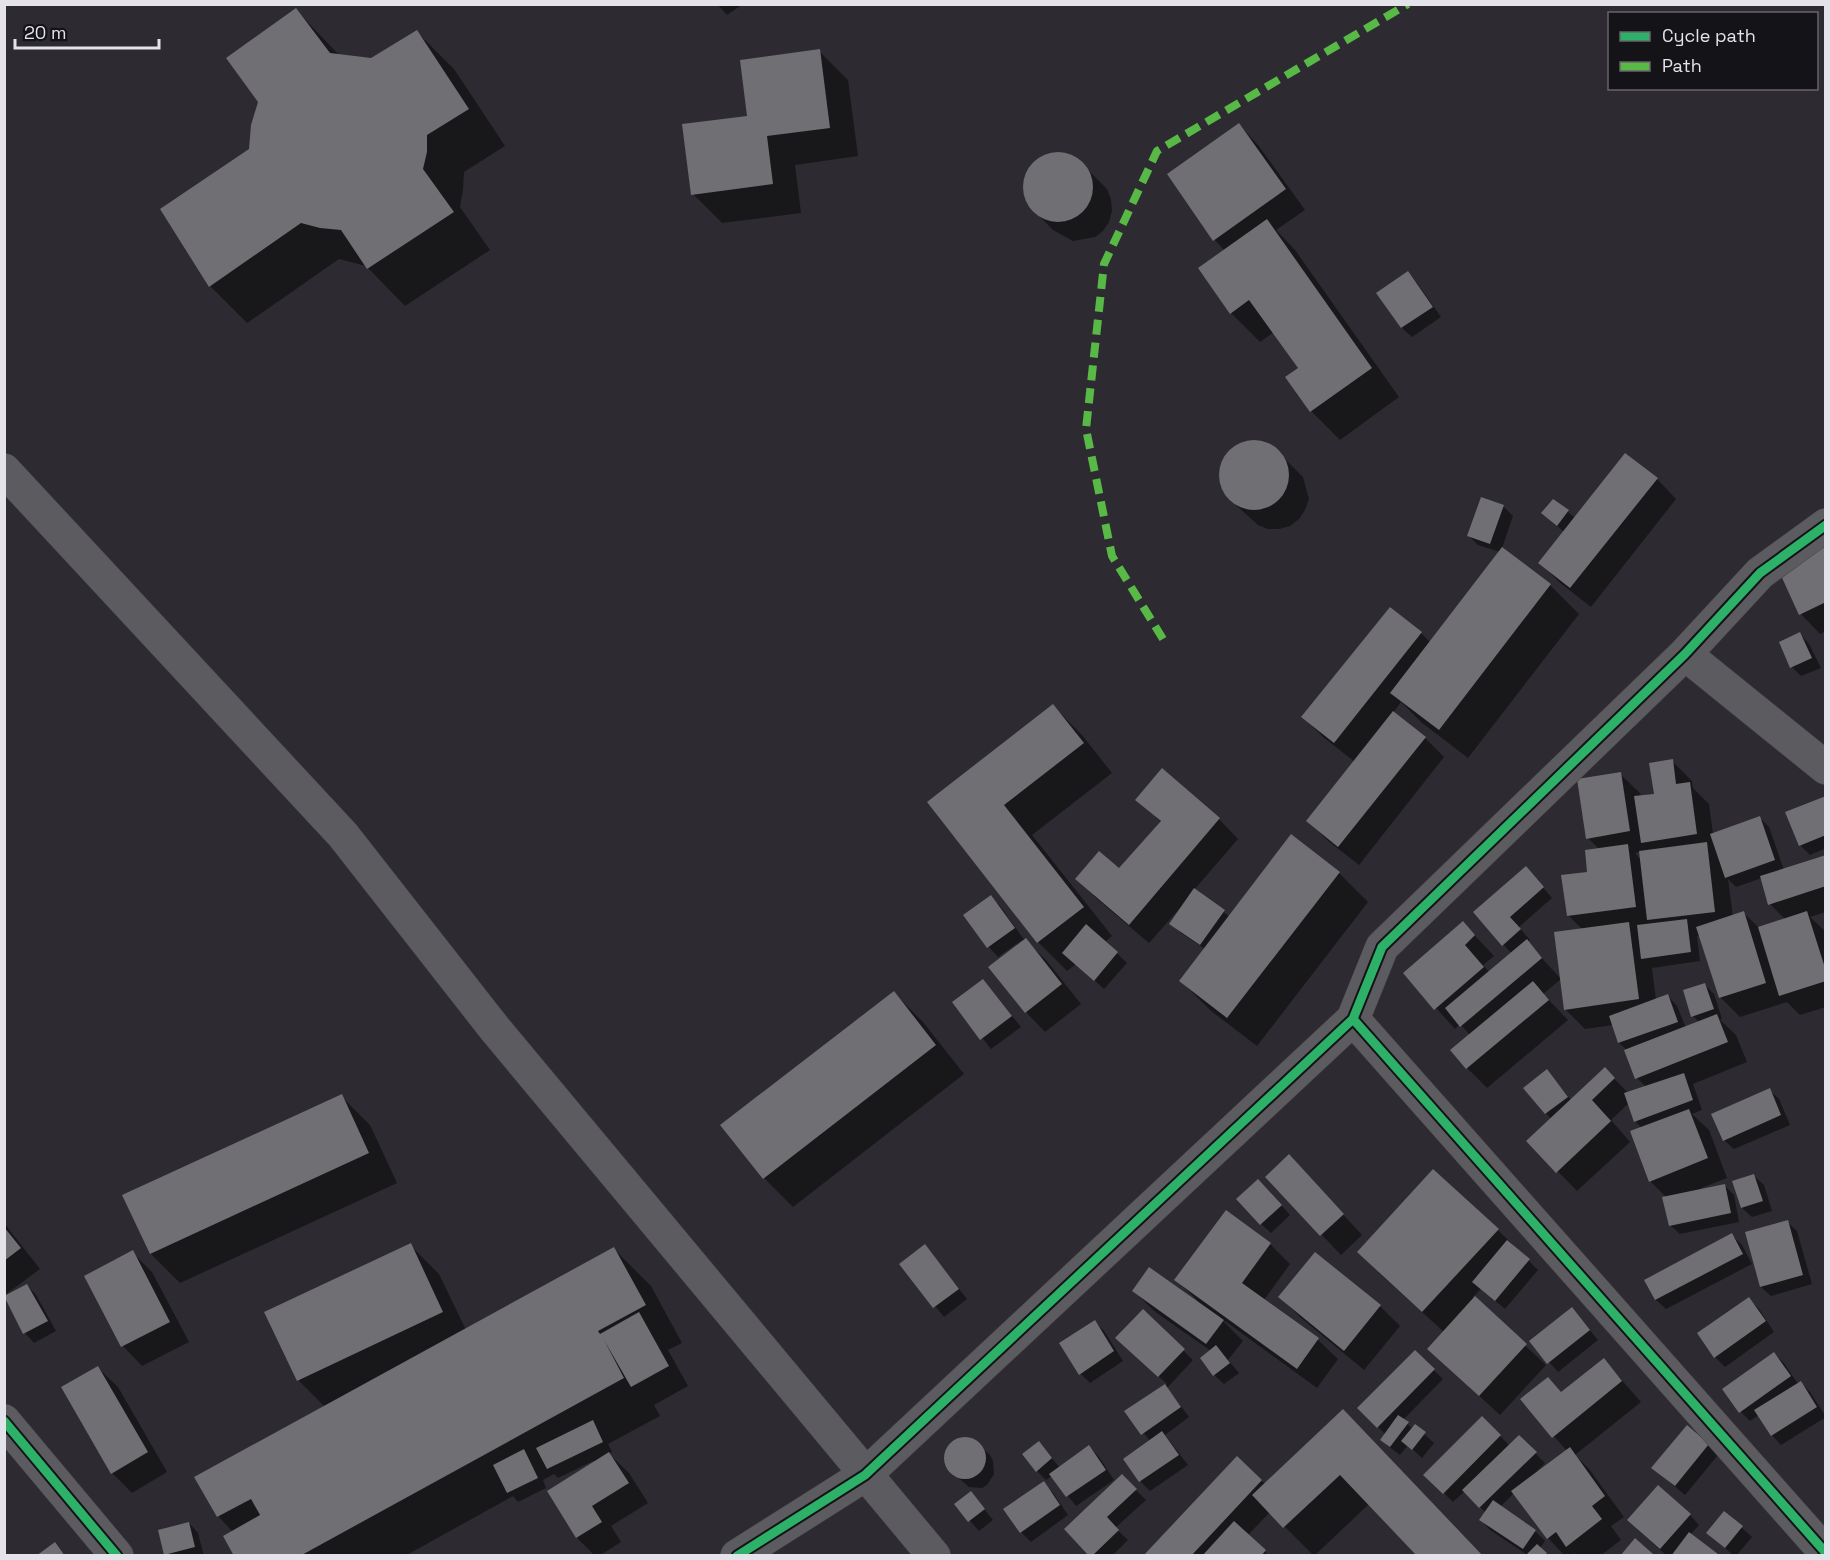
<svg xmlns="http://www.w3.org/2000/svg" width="1830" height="1560" viewBox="0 0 1830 1560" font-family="'Space Grotesk',sans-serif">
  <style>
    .shadow { fill: #0007; fill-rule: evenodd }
    .building { fill: #706f74 }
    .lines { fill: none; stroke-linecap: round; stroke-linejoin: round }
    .minor-casing { stroke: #47464b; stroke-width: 34 }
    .secondary-casing { stroke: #47464b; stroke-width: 34 }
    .minor { stroke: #5c5b5f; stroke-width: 33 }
    .secondary { stroke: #5c5b5f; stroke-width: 33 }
    .quiet { stroke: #58b947; stroke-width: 8; stroke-dasharray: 15 8; stroke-linecap: butt }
    .cycleway-casing { stroke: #141317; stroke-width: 13 }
    .cycleway { stroke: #2db169; stroke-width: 9 }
  </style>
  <rect width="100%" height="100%" fill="#2d2b31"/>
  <path class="shadow" d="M 717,4 L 743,4 L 727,15 Z
    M 296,10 L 340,56 L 372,60 L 417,32 L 454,69 L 505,146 L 464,172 L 463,190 L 460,207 L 490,250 L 405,306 L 366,266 L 339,259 L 247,323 L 210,286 L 251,150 Z
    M 819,51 L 848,80 L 858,156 L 795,165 L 801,213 L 722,223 L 693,194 L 749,117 Z
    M 1239,125 L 1258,145 L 1305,210 L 1276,230 L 1295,250 L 1399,397 L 1340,440 L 1311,411 L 1300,368 L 1274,332 L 1260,342 L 1231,313 L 1225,251 L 1215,240 L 1169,175 Z
    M 1058,153 L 1070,155 L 1079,161 L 1107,189 L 1111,199 L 1112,211 L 1109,222 L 1103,231 L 1095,237 L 1073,241 L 1053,230 L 1033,210 L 1027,200 L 1025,178 L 1030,168 L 1038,161 L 1048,155 Z
    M 1408,273 L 1417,283 L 1441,317 L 1412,337 L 1402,328 L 1379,294 Z
    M 1254,441 L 1266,444 L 1275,449 L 1303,477 L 1309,499 L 1305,510 L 1299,519 L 1290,526 L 1279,529 L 1268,529 L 1258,525 L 1228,498 L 1220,477 L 1222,466 L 1226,457 L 1233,448 L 1243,443 Z
    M 1657,479 L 1676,499 L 1591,607 L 1559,582 L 1540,562 L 1564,532 L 1543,513 L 1568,512 L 1575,518 Z
    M 1503,506 L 1513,516 L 1502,548 L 1550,585 L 1579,614 L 1468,758 L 1421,722 L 1401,702 L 1393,713 L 1425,738 L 1444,757 L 1359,865 L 1327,840 L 1308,821 L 1355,762 L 1323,737 L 1303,717 L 1421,633 L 1431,643 L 1500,552 L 1478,545 L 1469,536 Z
    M 1826,548 L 1826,631 L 1820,634 L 1801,614 Z
    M 1800,634 L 1809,644 L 1821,668 L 1801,676 L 1792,667 Z
    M 1053,706 L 1082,735 L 1112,773 L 1032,835 L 1112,936 L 1105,942 L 1127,963 L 1104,989 L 1076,964 L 1067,971 L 1038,942 L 929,802 Z
    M 1672,761 L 1692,781 L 1693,788 L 1709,804 L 1713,834 L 1760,818 L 1769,827 L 1784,870 L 1826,857 L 1826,912 L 1810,917 L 1826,932 L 1826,1007 L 1800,1015 L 1787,1002 L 1740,1017 L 1721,998 L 1700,935 L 1697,936 L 1700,961 L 1652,968 L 1656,1000 L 1668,996 L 1677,1006 L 1686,1028 L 1699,1022 L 1693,1016 L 1705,985 L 1714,994 L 1722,1019 L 1720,1020 L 1736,1035 L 1747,1062 L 1693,1084 L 1702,1110 L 1692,1114 L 1709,1130 L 1727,1178 L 1701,1188 L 1701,1190 L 1724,1185 L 1734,1195 L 1739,1222 L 1680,1234 L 1670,1225 L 1666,1197 L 1650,1181 L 1642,1128 L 1635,1121 L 1629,1103 L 1611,1120 L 1630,1142 L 1577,1191 L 1528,1141 L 1551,1119 L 1525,1088 L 1547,1071 L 1571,1100 L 1605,1069 L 1628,1093 L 1646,1087 L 1637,1078 L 1627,1050 L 1619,1043 L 1613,1025 L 1585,1029 L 1565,1009 L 1583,930 L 1568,915 L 1599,849 L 1588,838 L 1620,774 L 1640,793 L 1641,797 L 1655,795 ZM 1640,852 L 1641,860 L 1635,853 ZM 1762,878 L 1770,904 L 1786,920 L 1759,928 L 1744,913 L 1733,917 L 1728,879 L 1736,887 Z
    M 1826,797 L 1826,848 L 1810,855 L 1800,845 Z
    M 1137,799 L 1219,819 L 1238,839 L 1194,890 L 1230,917 L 1339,873 L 1368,902 L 1257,1046 L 1210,1010 L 1181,981 L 1205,949 L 1181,933 L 1171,923 L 1181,909 L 1180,908 L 1149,943 L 1097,899 L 1077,879 L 1120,870 L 1161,822 Z
    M 1535,878 L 1552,898 L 1519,927 L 1530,940 L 1527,942 L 1561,979 L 1543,994 L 1568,1020 L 1487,1088 L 1467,1068 L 1470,1035 L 1460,1024 L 1455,1029 L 1405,973 L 1463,923 L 1494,956 L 1483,965 L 1490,973 L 1512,954 L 1475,913 Z
    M 991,897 L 1000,906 L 1025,941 L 1046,960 L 1081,1004 L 1045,1032 L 1026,1012 L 1024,942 L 1022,940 L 998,957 L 989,947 L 965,915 Z
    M 983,980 L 1021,1027 L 991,1049 L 954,1002 Z
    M 894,993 L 923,1022 L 964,1074 L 793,1207 L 764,1178 L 723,1125 Z
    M 1769,1090 L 1779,1099 L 1790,1125 L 1734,1149 L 1724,1140 Z
    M 341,1096 L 370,1125 L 397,1183 L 180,1283 L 151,1254 L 124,1196 Z
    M 1308,1176 L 1362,1235 L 1341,1255 L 1267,1177 Z
    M 1754,1176 L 1764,1185 L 1772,1211 L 1752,1217 L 1742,1208 L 1734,1182 Z
    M 1268,1190 L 1290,1215 L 1271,1233 L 1261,1224 Z
    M 1227,1212 L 1270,1244 L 1290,1264 L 1264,1300 L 1318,1340 L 1338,1359 L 1317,1388 L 1225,1321 L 1224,1322 L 1243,1341 L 1228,1360 L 1239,1373 L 1224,1384 L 1214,1375 L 1211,1351 L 1154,1311 L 1134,1291 L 1196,1302 L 1197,1300 L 1176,1280 Z
    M 1787,1222 L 1797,1231 L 1812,1284 L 1771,1296 L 1761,1287 Z
    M 4,1223 L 40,1269 L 5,1295 L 6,1297 L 27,1285 L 36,1295 L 56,1331 L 34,1343 L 25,1333 L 4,1296 Z
    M 1498,1230 L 1538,1270 L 1505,1309 L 1481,1289 L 1473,1297 L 1546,1365 L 1500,1415 L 1449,1368 L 1444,1332 L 1378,1272 Z
    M 1732,1235 L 1742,1245 L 1752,1264 L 1666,1309 L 1656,1300 L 1646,1280 Z
    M 410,1245 L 439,1274 L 466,1330 L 614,1249 L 651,1286 L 682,1343 L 668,1350 L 688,1386 L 654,1405 L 660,1416 L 608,1444 L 612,1452 L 609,1454 L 629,1473 L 648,1503 L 611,1526 L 621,1542 L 599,1556 L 595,1556 L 577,1538 L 549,1492 L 595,1463 L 593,1461 L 558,1478 L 554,1474 L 543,1480 L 546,1488 L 518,1502 L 513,1496 L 405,1556 L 236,1556 L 233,1532 L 218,1516 L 325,1407 L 298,1380 Z
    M 925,1246 L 967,1299 L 944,1317 L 901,1264 Z
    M 132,1252 L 152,1272 L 189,1342 L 142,1366 L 123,1346 Z
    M 1315,1254 L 1380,1306 L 1400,1326 L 1364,1370 L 1300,1317 L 1280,1297 Z
    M 1749,1299 L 1759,1309 L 1774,1332 L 1725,1367 L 1715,1357 L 1699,1334 Z
    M 1572,1309 L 1598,1340 L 1558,1372 L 1531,1341 Z
    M 1143,1311 L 1193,1360 L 1167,1388 L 1189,1417 L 1165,1435 L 1188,1465 L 1150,1491 L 1140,1481 L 1150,1441 L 1127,1411 L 1167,1384 L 1127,1347 Z
    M 1095,1322 L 1104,1331 L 1123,1361 L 1090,1383 L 1081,1374 Z
    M 1415,1352 L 1443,1379 L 1403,1420 L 1413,1429 L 1415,1426 L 1434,1443 L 1422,1458 L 1408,1445 L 1400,1455 L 1392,1449 L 1382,1440 L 1386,1435 L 1359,1408 Z
    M 1774,1354 L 1784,1363 L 1798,1384 L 1801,1383 L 1810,1392 L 1826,1417 L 1781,1445 L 1772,1435 L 1759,1415 L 1750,1421 L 1741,1412 Z
    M 1604,1360 L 1641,1402 L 1575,1455 L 1589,1469 L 1624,1517 L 1611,1526 L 1621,1540 L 1600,1556 L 1577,1556 L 1574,1553 L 1570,1556 L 1565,1556 L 1548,1538 L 1515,1492 L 1500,1507 L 1535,1531 L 1545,1541 L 1540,1548 L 1547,1556 L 1529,1556 L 1490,1530 L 1481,1520 L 1486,1513 L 1465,1491 L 1453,1502 L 1425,1475 L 1482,1418 L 1510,1446 L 1519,1437 L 1545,1463 L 1537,1471 L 1538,1472 L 1567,1451 L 1522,1400 L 1562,1393 Z
    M 98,1368 L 118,1387 L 167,1472 L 132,1493 L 112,1473 Z
    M 1343,1411 L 1369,1504 L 1314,1556 L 1270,1512 L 1248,1535 L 1269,1556 L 1145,1556 L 1237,1458 L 1265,1484 Z
    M 1687,1427 L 1718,1455 L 1685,1495 L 1653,1468 Z
    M 961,1438 L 974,1440 L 990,1455 L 993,1461 L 994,1474 L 987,1485 L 982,1488 L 969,1487 L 948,1469 L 945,1463 L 946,1450 L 950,1445 Z
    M 1039,1443 L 1060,1468 L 1089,1447 L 1099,1457 L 1114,1480 L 1076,1506 L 1052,1476 L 1046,1480 L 1037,1471 Z
    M 1122,1476 L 1146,1500 L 1115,1528 L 1128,1540 L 1112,1556 L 1091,1556 Z
    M 1043,1483 L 1053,1493 L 1068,1515 L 1031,1542 L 1021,1532 Z
    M 971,1493 L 993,1520 L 979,1531 L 956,1505 Z
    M 1725,1513 L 1752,1537 L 1736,1556 L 1734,1556 L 1708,1533 Z
    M 1690,1515 L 1699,1525 L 1690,1535 L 1717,1556 L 1667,1556 L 1638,1530 Z
    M 189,1523 L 198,1533 L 204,1556 L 167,1556 L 165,1554 Z"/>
  <path class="building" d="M 296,8 L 330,53 L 371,58 L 417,30 L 469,109 L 427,135 L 427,152 L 423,169 L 454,212 L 367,269 L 341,230 L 320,228 L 301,223 L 209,287 L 160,209 L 249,149 L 251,125 L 258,102 L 226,58 Z
    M 820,49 L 830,128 L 767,136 L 773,184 L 691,195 L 682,124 L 747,116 L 740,60 Z
    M 1239,123 L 1286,189 L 1213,241 L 1167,174 Z
    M1023 187a35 35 0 1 1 70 0a35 35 0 1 1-70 0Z
    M 1267,219 L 1372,368 L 1310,412 L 1285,377 L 1298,368 L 1249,300 L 1230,314 L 1198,268 Z
    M 1408,271 L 1433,307 L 1401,328 L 1376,293 Z
    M1219 475a35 35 0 1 1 70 0a35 35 0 1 1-70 0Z
    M 1625,453 L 1658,478 L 1570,588 L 1538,563 Z
    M 1481,497 L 1504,505 L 1490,544 L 1467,536 Z
    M 1553,499 L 1569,510 L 1557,526 L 1541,513 Z
    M 1826,546 L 1826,602 L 1799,615 L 1778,569 Z
    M 1502,547 L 1551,584 L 1439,730 L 1390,693 Z
    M 1390,607 L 1422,632 L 1334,743 L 1301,717 Z
    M 1800,632 L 1812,658 L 1790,668 L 1779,642 Z
    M 1053,704 L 1084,743 L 1004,805 L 1084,907 L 1037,943 L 927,802 Z
    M 1393,711 L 1426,737 L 1338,847 L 1306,821 Z
    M 1673,759 L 1676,784 L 1690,782 L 1697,834 L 1641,843 L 1634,796 L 1654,794 L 1649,763 Z
    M 1162,768 L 1220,818 L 1129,925 L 1075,879 L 1099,851 L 1119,868 L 1161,821 L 1135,800 Z
    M 1621,772 L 1630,831 L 1586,839 L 1577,779 Z
    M 1826,796 L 1826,835 L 1799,846 L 1785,812 Z
    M 1760,816 L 1775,860 L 1725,878 L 1710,834 Z
    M 1291,834 L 1340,872 L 1227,1018 L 1179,981 Z
    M 1707,842 L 1715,912 L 1647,920 L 1639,851 Z
    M 1628,844 L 1636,907 L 1567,916 L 1561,875 L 1587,872 L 1585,850 Z
    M 1826,855 L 1826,886 L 1768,905 L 1760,876 Z
    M 1526,866 L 1544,887 L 1510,917 L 1521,929 L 1502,946 L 1473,912 Z
    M 1194,888 L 1225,910 L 1200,945 L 1169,924 Z
    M 991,895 L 1015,928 L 987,948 L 963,915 Z
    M 1744,911 L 1766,983 L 1719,998 L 1696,927 Z
    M 1807,911 L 1826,971 L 1826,981 L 1779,996 L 1758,927 Z
    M 1687,919 L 1691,952 L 1641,959 L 1637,925 Z
    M 1463,921 L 1475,935 L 1465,945 L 1484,967 L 1434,1010 L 1403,973 Z
    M 1629,922 L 1639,999 L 1564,1010 L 1554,932 Z
    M 1086,924 L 1118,952 L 1094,981 L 1062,953 Z
    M 1026,938 L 1062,984 L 1025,1013 L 988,967 Z
    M 1527,939 L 1542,958 L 1460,1027 L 1445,1008 Z
    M 983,979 L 1012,1016 L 980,1040 L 952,1002 Z
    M 1533,981 L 1549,1000 L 1466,1069 L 1450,1050 Z
    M 1705,983 L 1714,1009 L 1691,1017 L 1683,990 Z
    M 894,991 L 936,1045 L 763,1179 L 720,1125 Z
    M 1668,994 L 1678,1022 L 1618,1043 L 1609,1016 Z
    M 1717,1014 L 1728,1042 L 1635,1079 L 1624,1050 Z
    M 1605,1067 L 1615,1078 L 1592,1100 L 1611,1121 L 1556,1173 L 1526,1141 Z
    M 1547,1069 L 1568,1097 L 1545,1114 L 1523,1088 Z
    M 1684,1073 L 1693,1100 L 1634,1122 L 1624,1093 Z
    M 1770,1088 L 1781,1115 L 1723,1141 L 1711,1114 Z
    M 342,1094 L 369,1153 L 150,1254 L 122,1195 Z
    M 1689,1109 L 1708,1158 L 1649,1182 L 1630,1131 Z
    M 1289,1154 L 1344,1214 L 1320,1236 L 1265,1177 Z
    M 1433,1169 L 1499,1229 L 1422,1312 L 1357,1252 Z
    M 1754,1174 L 1763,1201 L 1741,1208 L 1732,1181 Z
    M 1258,1179 L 1282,1205 L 1260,1225 L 1236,1199 Z
    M 1725,1184 L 1731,1213 L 1669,1226 L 1662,1197 Z
    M 1226,1210 L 1271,1243 L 1242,1283 L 1319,1338 L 1297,1369 L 1174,1280 Z
    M 1788,1220 L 1803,1275 L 1760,1287 L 1745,1232 Z
    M 4,1227 L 21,1248 L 4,1261 Z
    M 1732,1233 L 1743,1254 L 1655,1300 L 1644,1280 Z
    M 1507,1240 L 1530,1259 L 1495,1301 L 1472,1282 Z
    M 411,1243 L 443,1312 L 297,1381 L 264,1312 Z
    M 925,1244 L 959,1289 L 933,1308 L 899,1264 Z
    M 614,1247 L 646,1305 L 598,1331 L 600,1334 L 639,1312 L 669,1366 L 631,1387 L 604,1340 L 624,1378 L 300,1556 L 234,1556 L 223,1536 L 260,1515 L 251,1499 L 217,1517 L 194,1477 Z
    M 133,1250 L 170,1322 L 121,1347 L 84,1276 Z
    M 1315,1252 L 1381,1305 L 1344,1351 L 1278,1297 Z
    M 1149,1267 L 1224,1320 L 1206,1344 L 1132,1291 Z
    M 27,1284 L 48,1321 L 23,1334 L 4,1296 Z
    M 1475,1296 L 1527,1344 L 1479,1396 L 1427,1349 Z
    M 1749,1297 L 1766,1321 L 1714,1358 L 1697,1333 Z
    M 1572,1307 L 1590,1330 L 1547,1364 L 1529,1341 Z
    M 1143,1309 L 1185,1349 L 1158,1377 L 1115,1338 Z
    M 1095,1320 L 1114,1351 L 1079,1375 L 1059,1343 Z
    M 1216,1345 L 1230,1363 L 1213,1376 L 1200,1358 Z
    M 1415,1350 L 1435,1369 L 1377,1428 L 1357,1408 Z
    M 1774,1352 L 1791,1376 L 1739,1413 L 1722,1389 Z
    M 1604,1358 L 1622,1381 L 1552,1438 L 1520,1399 L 1548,1377 L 1561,1392 Z
    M 98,1366 L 148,1452 L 111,1474 L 61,1387 Z
    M 1801,1381 L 1817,1407 L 1771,1436 L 1754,1410 Z
    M 1165,1384 L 1181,1407 L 1141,1435 L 1124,1411 Z
    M 1343,1409 L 1483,1556 L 1417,1556 L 1340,1475 L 1283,1528 L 1252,1495 Z
    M 1398,1415 L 1409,1422 L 1390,1447 L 1380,1440 Z
    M 1482,1416 L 1501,1435 L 1443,1494 L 1423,1475 Z
    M 593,1420 L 603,1442 L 547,1469 L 536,1448 Z
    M 1415,1424 L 1426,1432 L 1412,1450 L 1401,1441 Z
    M 1687,1425 L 1709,1444 L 1675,1486 L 1651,1468 Z
    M 1162,1431 L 1179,1455 L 1139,1482 L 1123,1459 Z
    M 1519,1435 L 1537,1452 L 1479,1508 L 1462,1490 Z
    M944 1458a21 21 0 1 1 42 0a21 21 0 1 1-42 0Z
    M 1039,1441 L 1052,1458 L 1036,1472 L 1022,1454 Z
    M 1089,1445 L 1106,1470 L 1066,1497 L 1049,1474 Z
    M 1570,1447 L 1605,1496 L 1592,1506 L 1602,1519 L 1566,1547 L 1556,1532 L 1547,1539 L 1511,1491 Z
    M 524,1449 L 538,1478 L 507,1493 L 493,1465 Z
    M 609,1452 L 629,1483 L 592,1506 L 602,1522 L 576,1538 L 547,1491 Z
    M 1237,1456 L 1262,1480 L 1191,1556 L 1143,1556 Z
    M 1122,1474 L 1137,1489 L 1107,1517 L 1119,1530 L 1092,1556 L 1089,1556 L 1064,1529 Z
    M 1044,1481 L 1060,1505 L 1020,1533 L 1003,1509 Z
    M 1658,1485 L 1691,1514 L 1660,1549 L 1627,1520 Z
    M 971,1491 L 985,1509 L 968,1522 L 954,1504 Z
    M 1493,1500 L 1536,1530 L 1523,1549 L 1479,1520 Z
    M 1724,1511 L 1743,1526 L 1725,1548 L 1706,1533 Z
    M 1234,1521 L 1266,1550 L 1261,1556 L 1202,1556 Z
    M 189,1522 L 195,1547 L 164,1555 L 158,1530 Z
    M 1689,1532 L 1718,1554 L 1717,1556 L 1671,1556 Z
    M 1635,1538 L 1653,1554 L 1651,1556 L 1620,1556 Z
    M 55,1542 L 65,1556 L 36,1556 Z
    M 1537,1544 L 1547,1553 L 1544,1556 L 1528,1556 L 1527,1554 Z"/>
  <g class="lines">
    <defs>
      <path id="minor" d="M 1685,654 L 1826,768
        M 1353,1019 L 1826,1553
        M 4,1421 L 117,1556
        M 737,1556 L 865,1475 L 1353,1019 L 1382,947 L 1685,654 L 1760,573 L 1826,525"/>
      <path id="secondary" d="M 4,470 L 343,835 L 495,1029 L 934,1556"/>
    </defs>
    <use href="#minor" class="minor-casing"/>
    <use href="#secondary" class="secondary-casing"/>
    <use href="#minor" class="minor"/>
    <use href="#secondary" class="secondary"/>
    <path class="quiet" d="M 1163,639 L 1112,556 L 1086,429 L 1104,264 L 1157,151 L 1408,4"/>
    <defs>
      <path id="cycleway" d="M 1353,1019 L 1826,1553
        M 4,1421 L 117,1556
        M 737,1556 L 865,1475 L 1353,1019 L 1382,947 L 1685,654 L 1760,573 L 1826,525"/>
    </defs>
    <use href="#cycleway" class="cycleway-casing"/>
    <use href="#cycleway" class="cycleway"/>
  </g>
  <rect width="1830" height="1560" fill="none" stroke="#e4e3e9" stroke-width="12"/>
  <rect x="1608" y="12" width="210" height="78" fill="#141317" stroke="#67666b" stroke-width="1.5"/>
  <rect x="1620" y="32" width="30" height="9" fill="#2db169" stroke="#67666b" stroke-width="1.5"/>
  <text x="1662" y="42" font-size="18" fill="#e4e3e9">Cycle path</text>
  <rect x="1620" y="62" width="30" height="9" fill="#58b947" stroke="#67666b" stroke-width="1.5"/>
  <text x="1662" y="72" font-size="18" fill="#e4e3e9">Path</text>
  <path d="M15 39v9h144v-9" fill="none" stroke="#e4e3e9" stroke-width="3"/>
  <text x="24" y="39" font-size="18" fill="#e4e3e9" stroke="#141317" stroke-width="4.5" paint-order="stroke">20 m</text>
</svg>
